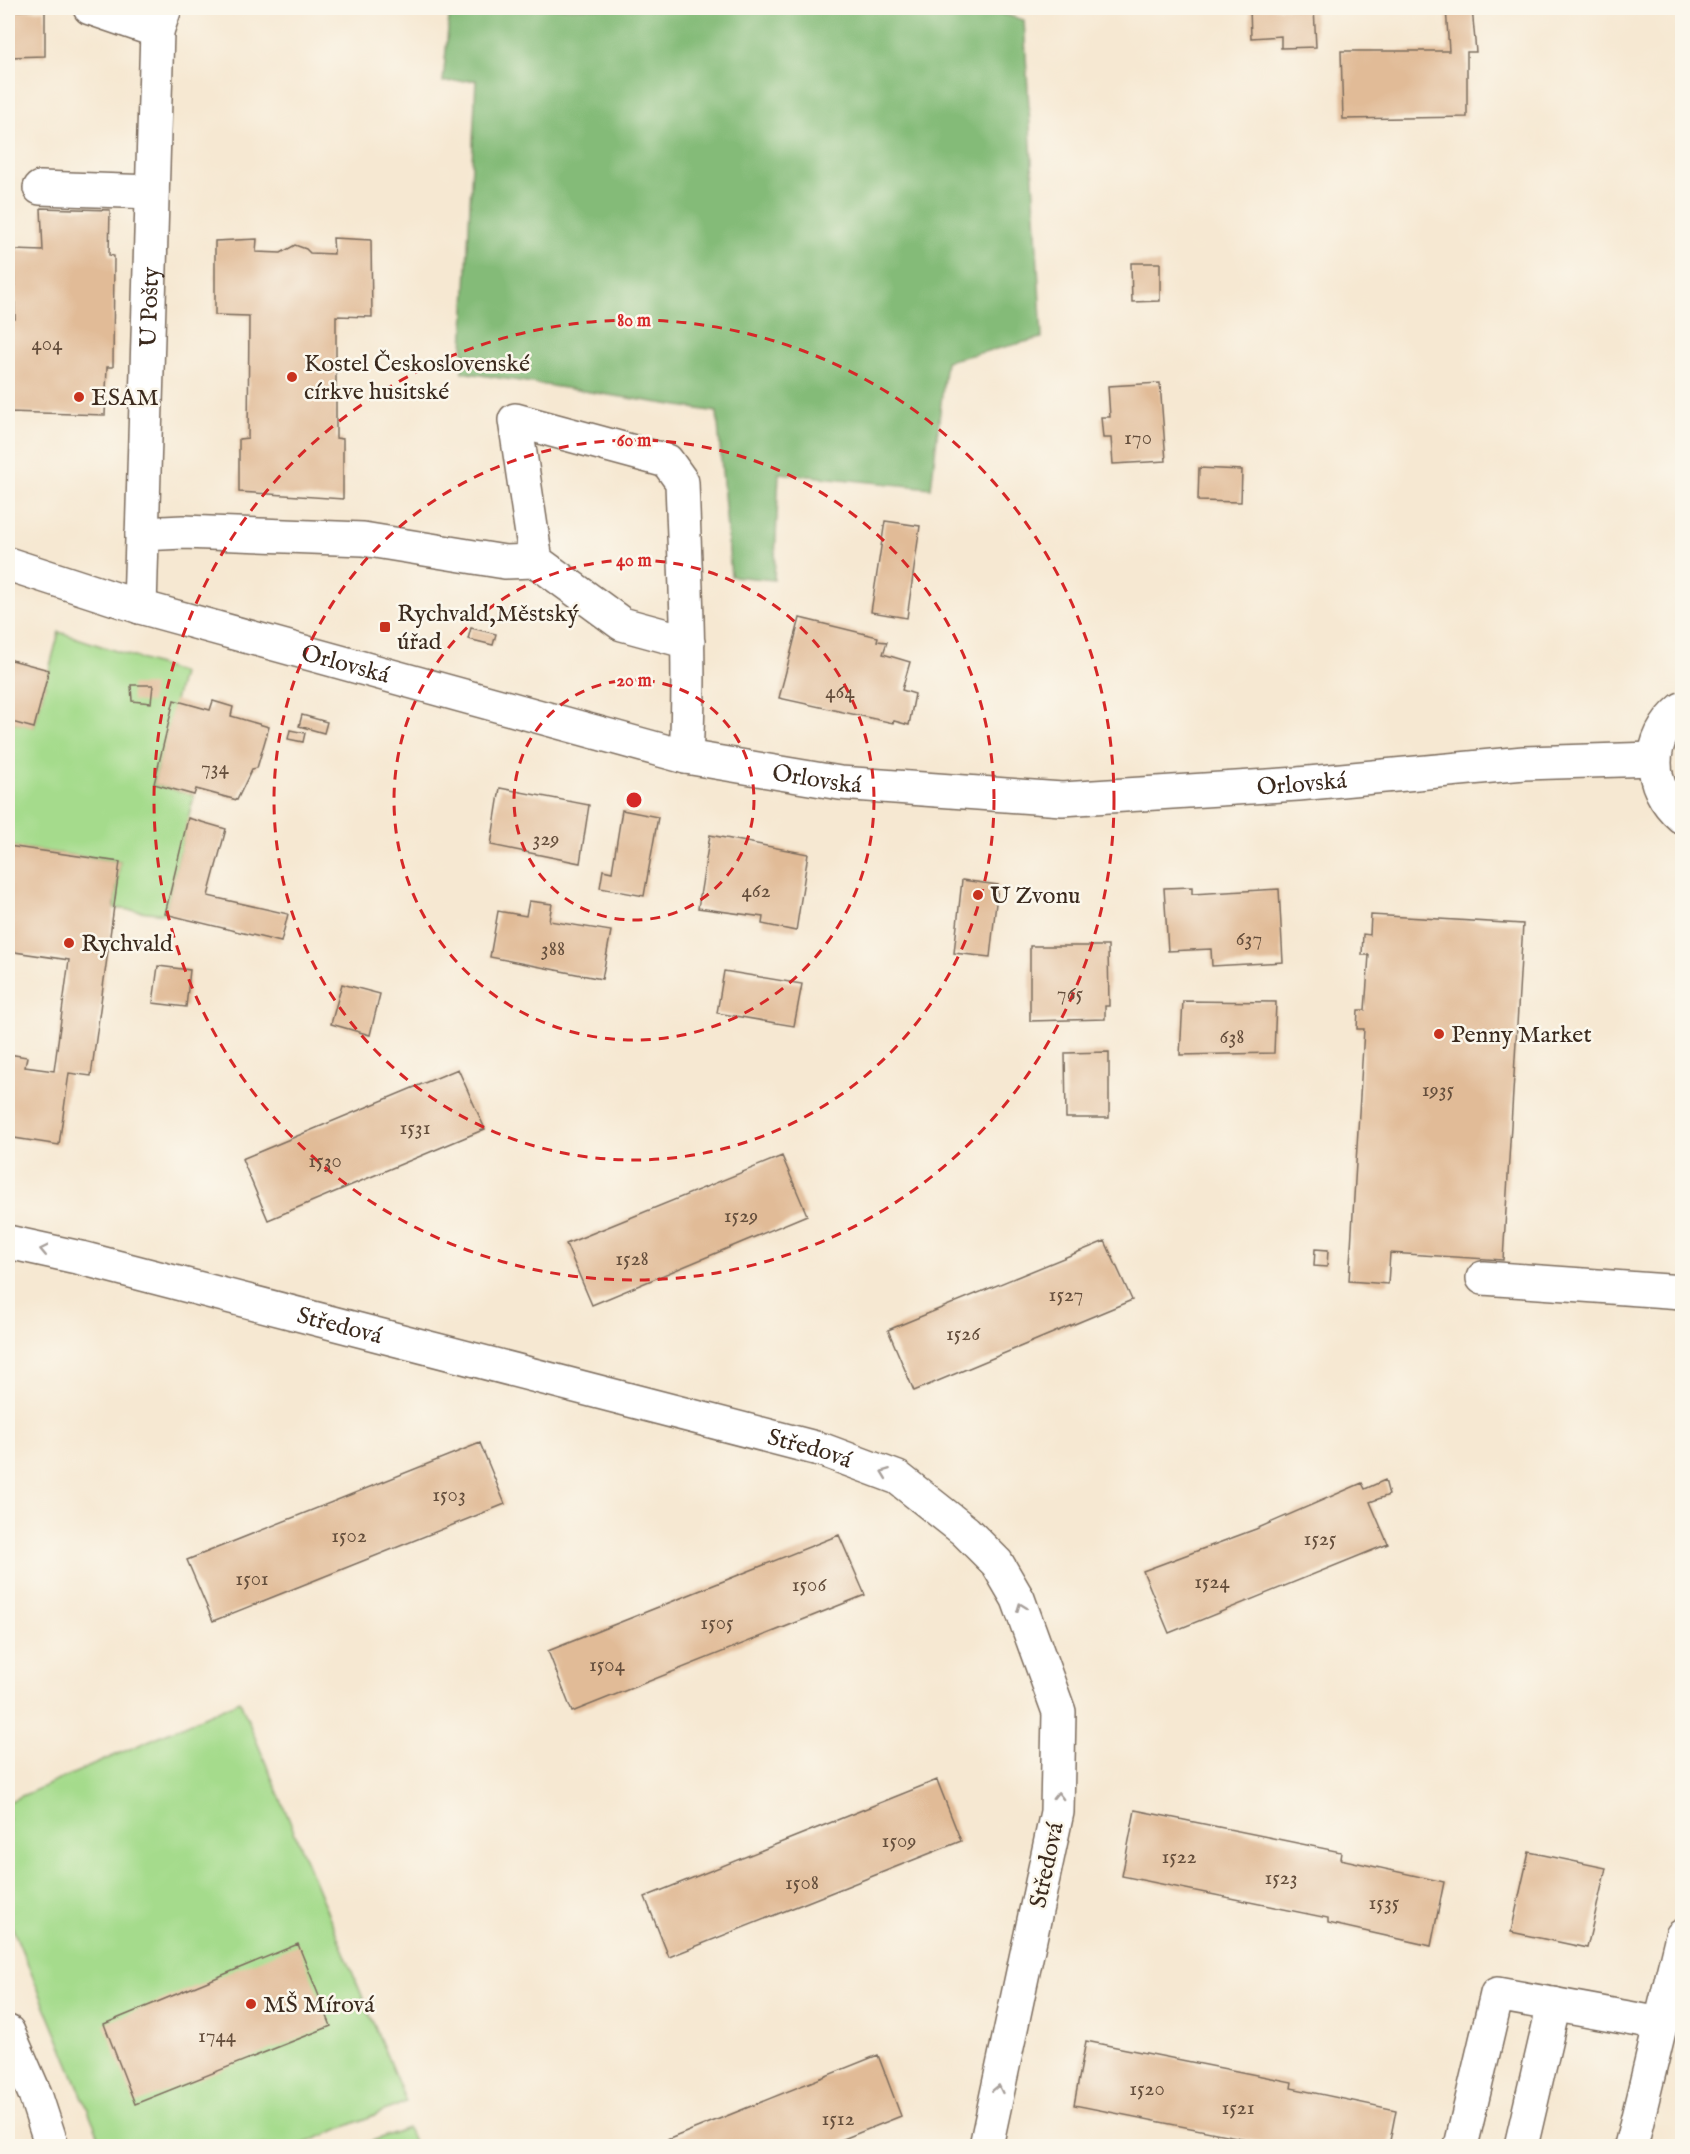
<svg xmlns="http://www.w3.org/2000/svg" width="1690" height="2154" viewBox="0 0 1690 2154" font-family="'IM FELL English',serif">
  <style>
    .green { fill: #a5db8c; stroke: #708255; stroke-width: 1.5 }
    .forest { fill: #84bb78; stroke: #60724b; stroke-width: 1.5 }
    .building { fill: #e1bb97 }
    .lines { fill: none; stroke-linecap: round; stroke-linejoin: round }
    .minor-casing { stroke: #7c6c5d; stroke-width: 36 }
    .major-casing { stroke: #7c6c5d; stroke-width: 36 }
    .minor { stroke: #fff; stroke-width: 33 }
    .major { stroke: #fff; stroke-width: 33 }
    .oneway { stroke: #a79f9a }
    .ring { fill: none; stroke: #d62828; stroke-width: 3; stroke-dasharray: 10 8 }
    .poi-dot { fill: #c8321e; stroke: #fbf7ec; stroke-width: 2 }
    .labels { text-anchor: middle; stroke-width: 5; stroke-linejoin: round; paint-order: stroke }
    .number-label { font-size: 21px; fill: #644e3c }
    .street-label { font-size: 24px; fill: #3b2a1e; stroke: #fbf7ec }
    .poi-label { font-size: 24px; fill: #3b2a1e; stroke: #fbf7ec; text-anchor: start }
    .centre { fill: #d62828; stroke: #fbf7ec; stroke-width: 3 }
    .ring-label { font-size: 18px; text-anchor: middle; font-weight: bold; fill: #d62828; stroke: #fbf7ec; stroke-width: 5; stroke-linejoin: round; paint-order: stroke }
  </style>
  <rect width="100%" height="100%" fill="#fbf7ec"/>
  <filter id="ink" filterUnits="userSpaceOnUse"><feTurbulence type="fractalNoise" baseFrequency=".0167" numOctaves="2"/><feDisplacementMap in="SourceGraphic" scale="12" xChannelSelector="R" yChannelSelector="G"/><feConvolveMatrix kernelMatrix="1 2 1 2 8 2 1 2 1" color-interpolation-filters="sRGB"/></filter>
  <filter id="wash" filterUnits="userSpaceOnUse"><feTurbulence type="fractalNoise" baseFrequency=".008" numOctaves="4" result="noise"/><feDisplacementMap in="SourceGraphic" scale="24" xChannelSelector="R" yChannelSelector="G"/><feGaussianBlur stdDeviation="1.35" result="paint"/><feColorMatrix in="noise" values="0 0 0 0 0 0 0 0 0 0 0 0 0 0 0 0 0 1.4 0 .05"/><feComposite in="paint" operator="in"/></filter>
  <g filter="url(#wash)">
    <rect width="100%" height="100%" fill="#f6e8d2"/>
    <path class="green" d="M 59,632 L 182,673 L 154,784 L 194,795 L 165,914 L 114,908 L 120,862 L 8,846 L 8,721 L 34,727 Z
      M 240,1701 L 406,2102 L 298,2146 L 103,2146 L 8,1917 L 8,1802 Z
      M 407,2128 L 415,2146 L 359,2146 Z"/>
    <path class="forest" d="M 450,8 L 982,8 L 1024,20 L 1042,338 L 946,361 L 931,488 L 779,473 L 774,580 L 731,576 L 717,412 L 462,372 L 476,80 L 443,82 Z"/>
    <g id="blocks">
      <path class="building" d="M 1250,8 L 1314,8 L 1316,47 L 1281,48 L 1281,36 L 1251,38 Z
        M 1446,8 L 1472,8 L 1476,52 L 1467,52 L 1467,117 L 1343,119 L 1341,51 L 1449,51 Z
        M 45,10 L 45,56 L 8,57 L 8,11 Z
        M 41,208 L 110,210 L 109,255 L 114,256 L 113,367 L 107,367 L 105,415 L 8,412 L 8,319 L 15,319 L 14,250 L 43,251 Z
        M 333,238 L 371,240 L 372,317 L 336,316 L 336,438 L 343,439 L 343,499 L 239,492 L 239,439 L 248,438 L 249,316 L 215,315 L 215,241 L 257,239 L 256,252 L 281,253 L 295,245 L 306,249 L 310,253 L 334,254 Z
        M 1131,263 L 1160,263 L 1160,301 L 1132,302 Z
        M 1160,383 L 1166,461 L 1113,464 L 1111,438 L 1103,438 L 1101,417 L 1110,417 L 1108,386 Z
        M 1199,468 L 1242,470 L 1241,502 L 1198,501 Z
        M 885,521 L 920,526 L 907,618 L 871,612 Z
        M 800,618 L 878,637 L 877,641 L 887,642 L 883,654 L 910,662 L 902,690 L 915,694 L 909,725 L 894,721 L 893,723 L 779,698 Z
        M 471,628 L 496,634 L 493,645 L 468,639 Z
        M 8,659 L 49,670 L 34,728 L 8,721 Z
        M 131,685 L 153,685 L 151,703 L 132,701 Z
        M 174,700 L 210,710 L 213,701 L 233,707 L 231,716 L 269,727 L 257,768 L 252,769 L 237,800 L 196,789 L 194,795 L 154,784 Z
        M 302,715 L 327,722 L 324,733 L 299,726 Z
        M 290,730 L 305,733 L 303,742 L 288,739 Z
        M 500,788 L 589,805 L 580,863 L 491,845 Z
        M 622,810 L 658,817 L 644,896 L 600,888 L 603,870 L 612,872 Z
        M 188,818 L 226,829 L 208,896 L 288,914 L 281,942 L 165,914 Z
        M 710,835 L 808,854 L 796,931 L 762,924 L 763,917 L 698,908 Z
        M 8,846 L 120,862 L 91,1076 L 69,1073 L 59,1145 L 8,1137 L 8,1054 L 27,1057 L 25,1067 L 54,1071 L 69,960 L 8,951 Z
        M 962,880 L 998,885 L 990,957 L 954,953 Z
        M 1192,887 L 1192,894 L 1279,889 L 1283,962 L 1212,966 L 1211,949 L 1168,951 L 1164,888 Z
        M 529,901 L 552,904 L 549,921 L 611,931 L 602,979 L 490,957 L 498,911 L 526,916 Z
        M 1371,915 L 1523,924 L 1503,1260 L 1390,1253 L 1388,1284 L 1349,1281 L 1364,1029 L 1357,1029 L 1358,1010 L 1365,1010 L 1369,955 L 1362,955 L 1363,934 L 1370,935 Z
        M 1030,946 L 1108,946 L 1109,1006 L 1105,1006 L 1105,1019 L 1030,1021 Z
        M 158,966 L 190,970 L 186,1007 L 153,1003 Z
        M 724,971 L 802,984 L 794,1026 L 717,1013 Z
        M 342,984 L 380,994 L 370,1035 L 331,1024 Z
        M 1183,1001 L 1276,1002 L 1274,1053 L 1180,1055 Z
        M 1109,1052 L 1109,1118 L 1066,1118 L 1065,1053 Z
        M 458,1069 L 485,1129 L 268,1220 L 242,1159 Z
        M 782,1156 L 807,1215 L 592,1305 L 566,1244 Z
        M 1105,1241 L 1132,1300 L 914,1391 L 888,1330 Z
        M 1315,1249 L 1328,1250 L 1327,1267 L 1314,1266 Z
        M 480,1443 L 505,1504 L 213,1621 L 187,1560 Z
        M 1385,1480 L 1389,1495 L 1370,1502 L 1388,1544 L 1169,1633 L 1143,1571 L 1256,1529 L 1362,1483 L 1365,1489 Z
        M 839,1535 L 865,1595 L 572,1712 L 548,1651 Z
        M 937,1780 L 961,1841 L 669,1957 L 645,1897 Z
        M 1135,1810 L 1341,1852 L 1340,1859 L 1444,1882 L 1431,1946 L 1328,1923 L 1328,1918 L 1122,1876 Z
        M 1529,1852 L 1606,1868 L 1587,1948 L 1511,1932 Z
        M 298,1944 L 331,2026 L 135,2104 L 104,2024 Z
        M 1086,2041 L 1292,2082 L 1291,2088 L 1396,2110 L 1389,2146 L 1281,2146 L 1074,2105 Z
        M 878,2055 L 901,2116 L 826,2146 L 652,2146 Z"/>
    </g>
  </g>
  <g filter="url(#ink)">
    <use href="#blocks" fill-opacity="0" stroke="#7c6c5d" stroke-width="1.5"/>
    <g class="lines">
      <defs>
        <g id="minor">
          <path d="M 90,8 L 157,31"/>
          <path d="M 40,188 L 152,192"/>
          <path d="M 142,534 L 183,532 L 363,539 L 505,562 L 536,561"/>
          <path id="s1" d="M 140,607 L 157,31 L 165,8"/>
          <path d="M 686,757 C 691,664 685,574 682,482 L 667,461 L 515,420 L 536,561 L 622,624 L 688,642"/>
          <path id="s2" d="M 8,1242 L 81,1258 L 823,1450 L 898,1478 L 965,1531 L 997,1563 L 1018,1599 L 1059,1712 L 1057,1812 L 986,2146"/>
          <path d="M 1483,1278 L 1682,1292"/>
          <path d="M 8,2032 L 35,2094 L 52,2146"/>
          <path d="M 1461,2146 L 1497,1994 L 1661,2024"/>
          <path d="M 1521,2146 L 1554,2004"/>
        </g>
        <g id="major">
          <path id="s3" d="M 8,564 L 140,607 L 686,757 L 840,783 L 1062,799 L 1298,784 L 1524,763 L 1654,759"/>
          <path d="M 1682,709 C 1646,739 1646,786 1682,817"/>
          <path d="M 1631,2146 L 1682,1936"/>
        </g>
      </defs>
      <use href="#minor" class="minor-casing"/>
      <use href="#major" class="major-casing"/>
      <use href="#minor" class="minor"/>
      <use href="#major" class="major"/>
    </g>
    <defs><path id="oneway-chevron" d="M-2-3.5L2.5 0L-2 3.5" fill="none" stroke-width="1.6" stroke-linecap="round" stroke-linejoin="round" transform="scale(1.5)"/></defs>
    <g class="oneway">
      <use href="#oneway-chevron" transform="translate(44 1250) rotate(-168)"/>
      <use href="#oneway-chevron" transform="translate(885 1473) rotate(-159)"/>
      <use href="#oneway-chevron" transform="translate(1021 1607) rotate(-111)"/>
      <use href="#oneway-chevron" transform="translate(1058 1796) rotate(-89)"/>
      <use href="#oneway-chevron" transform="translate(998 2089) rotate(-78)"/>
    </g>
  </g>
  <g class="ring">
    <circle cx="634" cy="800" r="120"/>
    <circle cx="634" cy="800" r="240"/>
    <circle cx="634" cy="800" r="360"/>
    <circle cx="634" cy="800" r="480"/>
  </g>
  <g class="poi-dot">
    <circle cx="292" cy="377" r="6"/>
    <circle cx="79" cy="397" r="6"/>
    <rect x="379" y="621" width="12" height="12" rx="3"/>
    <circle cx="978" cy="895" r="6"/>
    <circle cx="69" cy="943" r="6"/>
    <circle cx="1439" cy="1034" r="6"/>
    <circle cx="251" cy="2004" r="6"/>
  </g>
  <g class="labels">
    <g class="number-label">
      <text x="47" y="350">404</text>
      <text x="1138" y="444">170</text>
      <text x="840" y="698">464</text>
      <text x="215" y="774">734</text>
      <text x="546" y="845">329</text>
      <text x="756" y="897">462</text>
      <text x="1249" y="945">637</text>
      <text x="553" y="955">388</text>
      <text x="1070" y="1000">765</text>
      <text x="1232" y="1043">638</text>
      <text x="1438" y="1096">1935</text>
      <text x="415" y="1134">1531</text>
      <text x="325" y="1167">1530</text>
      <text x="741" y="1222">1529</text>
      <text x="632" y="1265">1528</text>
      <text x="1066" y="1301">1527</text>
      <text x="963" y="1340">1526</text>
      <text x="449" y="1501">1503</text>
      <text x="349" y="1542">1502</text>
      <text x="1320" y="1545">1525</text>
      <text x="252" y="1585">1501</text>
      <text x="1212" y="1588">1524</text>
      <text x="809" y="1591">1506</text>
      <text x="717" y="1629">1505</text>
      <text x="607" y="1671">1504</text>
      <text x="899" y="1847">1509</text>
      <text x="1179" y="1863">1522</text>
      <text x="1281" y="1884">1523</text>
      <text x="802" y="1889">1508</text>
      <text x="1384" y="1909">1535</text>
      <text x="217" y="2042">1744</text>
      <text x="1147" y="2095">1520</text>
      <text x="1238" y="2114">1521</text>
      <text x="838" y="2125">1512</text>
    </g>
    <g class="street-label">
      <text dy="8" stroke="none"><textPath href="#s1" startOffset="300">U Pošty</textPath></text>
      <text dy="8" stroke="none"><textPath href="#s3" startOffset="352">Orlovská</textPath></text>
      <text dy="8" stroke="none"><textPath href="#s3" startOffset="838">Orlovská</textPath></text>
      <text dy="8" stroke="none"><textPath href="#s3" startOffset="1324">Orlovská</textPath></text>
      <text dy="8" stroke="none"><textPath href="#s2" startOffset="342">Středová</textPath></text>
      <text dy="8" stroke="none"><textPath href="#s2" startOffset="828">Středová</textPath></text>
      <text transform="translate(1046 1865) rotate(-78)" y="8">Středová</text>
    </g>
    <g class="poi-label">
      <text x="304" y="371">Kostel Československé<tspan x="304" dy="28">církve husitské</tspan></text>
      <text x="91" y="405">ESAM</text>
      <text x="397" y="621">Rychvald,Městský<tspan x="397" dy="28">úřad</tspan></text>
      <text x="990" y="903">U Zvonu</text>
      <text x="81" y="951">Rychvald</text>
      <text x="1451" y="1042">Penny Market</text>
      <text x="263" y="2012">MŠ Mírová</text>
    </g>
  </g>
  <circle cx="634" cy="800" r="9" class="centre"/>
  <g class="ring-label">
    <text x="634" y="326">80 m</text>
    <text x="634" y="446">60 m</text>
    <text x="634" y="566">40 m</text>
    <text x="634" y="686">20 m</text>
  </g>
  <rect width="1690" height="2154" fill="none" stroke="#fbf7ec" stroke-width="30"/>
</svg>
